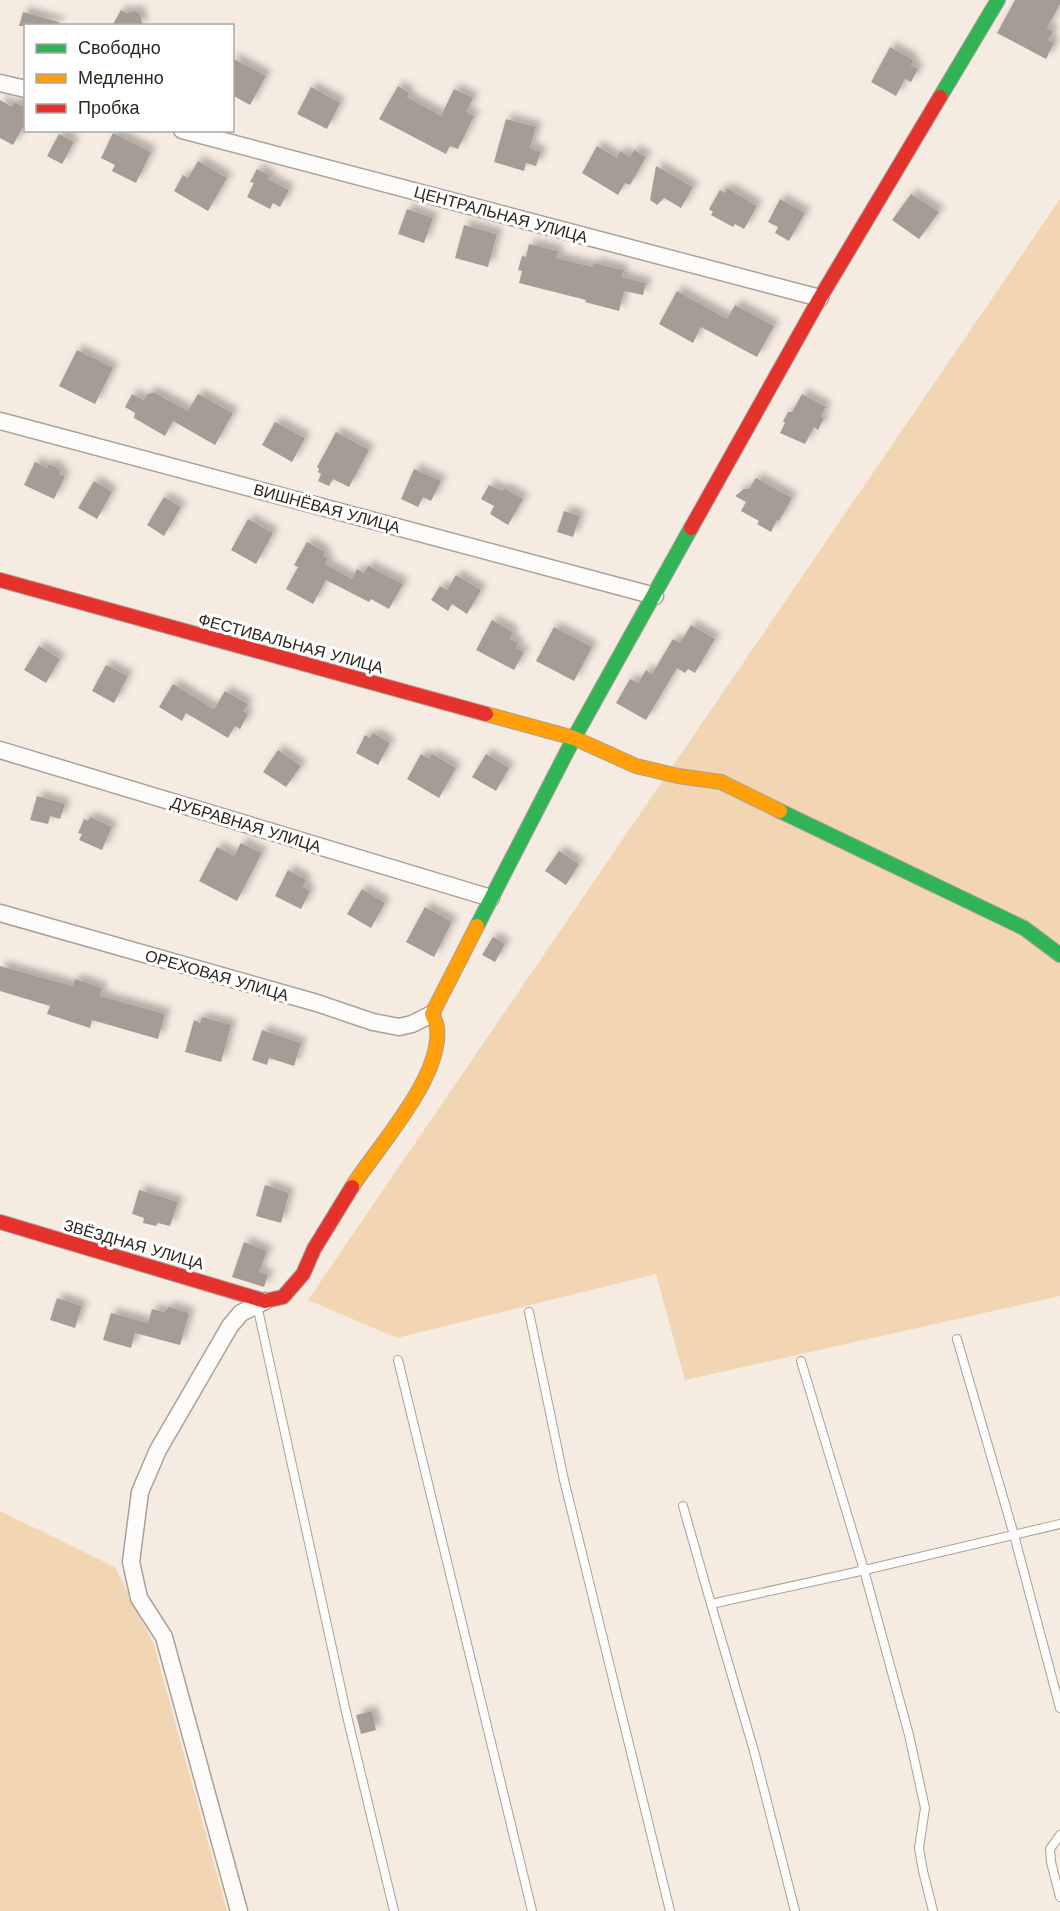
<svg xmlns="http://www.w3.org/2000/svg" width="1060" height="1911" viewBox="0 0 1060 1911" font-family="'Work Sans',sans-serif">
  <style>
    .green { fill: #f2d6b4 }
    .building { fill: #a59d95; filter: url(#shadow) }
    .lines { fill: none; stroke-linecap: round; stroke-linejoin: round }
    .lane-casing { stroke: #a9a199; stroke-width: 10 }
    .street-casing { stroke: #a9a199; stroke-width: 19 }
    .fast-casing { stroke: #a9a199; stroke-width: 16 }
    .slow-casing { stroke: #a9a199; stroke-width: 16 }
    .jam-casing { stroke: #a9a199; stroke-width: 16 }
    .lane { stroke: #fefcfa; stroke-width: 8 }
    .street { stroke: #fefcfa; stroke-width: 16 }
    .fast { stroke: #30b455; stroke-width: 14 }
    .slow { stroke: #ff9f0a; stroke-width: 14 }
    .jam { stroke: #e5322d; stroke-width: 14 }
    .labels { text-anchor: middle; stroke-width: 6; stroke-linejoin: round; paint-order: stroke }
    .street-label { font-size: 16px; fill: #2e261d; stroke: #fff }
  </style>
  <defs>
    <filter id="shadow"><feDropShadow dx="5.5" dy="-5.5" stdDeviation="3" flood-color="#0004"/></filter>
  </defs>
  <rect width="100%" height="100%" fill="#f5ebe1"/>
  <path class="green" d="M 1060,199 L 1060,1296 L 685,1380 L 656,1274 L 397,1338 L 308,1300 Z
    M 0,1511 L 115,1567 L 154,1645 L 227,1911 L 0,1911 Z"/>
  <path class="building" d="M 1015,0 L 1060,0 L 1060,4 L 1047,28 L 1053,32 L 1048,40 L 1054,43 L 1046,59 L 997,33 Z
    M 121,10 L 127,13 L 135,11 L 140,14 L 143,26 L 112,26 Z
    M 23,12 L 59,22 L 58,26 L 19,26 Z
    M 890,47 L 913,60 L 911,65 L 918,69 L 911,82 L 905,79 L 896,96 L 871,82 Z
    M 232,58 L 266,76 L 250,105 L 232,95 Z
    M 398,86 L 409,93 L 407,97 L 441,116 L 454,89 L 473,98 L 466,112 L 474,116 L 458,149 L 450,146 L 446,154 L 379,119 Z
    M 311,87 L 340,103 L 327,129 L 297,114 Z
    M 0,100 L 12,107 L 14,102 L 26,108 L 26,122 L 13,145 L 0,138 Z
    M 506,119 L 536,127 L 530,148 L 541,152 L 536,166 L 526,163 L 524,171 L 494,162 Z
    M 113,133 L 151,152 L 136,183 L 112,171 L 115,165 L 101,158 Z
    M 59,134 L 74,142 L 62,164 L 47,156 Z
    M 597,146 L 617,158 L 620,151 L 630,157 L 634,150 L 646,157 L 630,185 L 625,183 L 618,195 L 582,173 Z
    M 198,161 L 227,178 L 208,211 L 174,191 L 183,175 L 188,178 Z
    M 656,166 L 693,187 L 681,208 L 664,198 L 657,205 L 650,200 Z
    M 257,169 L 270,176 L 268,179 L 289,190 L 280,207 L 273,203 L 270,209 L 247,197 L 254,183 L 250,182 Z
    M 727,188 L 757,206 L 744,229 L 735,224 L 733,227 L 711,215 L 713,212 L 709,209 L 720,190 L 725,193 Z
    M 911,194 L 939,212 L 919,239 L 892,220 Z
    M 780,199 L 805,213 L 789,241 L 775,233 L 778,227 L 768,222 Z
    M 407,209 L 433,218 L 424,243 L 398,234 Z
    M 464,225 L 497,234 L 488,267 L 455,258 Z
    M 529,244 L 558,251 L 556,258 L 593,267 L 594,263 L 623,270 L 622,277 L 646,283 L 643,295 L 624,291 L 619,311 L 585,302 L 586,300 L 519,283 L 522,271 L 518,270 L 522,256 L 526,257 Z
    M 677,291 L 727,319 L 735,305 L 774,326 L 757,357 L 701,327 L 693,343 L 659,324 Z
    M 77,350 L 113,368 L 95,404 L 59,386 Z
    M 155,393 L 188,411 L 198,394 L 233,413 L 215,445 L 173,421 L 165,436 L 134,418 L 135,413 L 125,407 L 132,394 L 144,400 L 147,394 Z
    M 802,394 L 826,407 L 821,416 L 824,418 L 818,430 L 814,427 L 805,444 L 780,433 L 785,423 L 783,421 L 788,412 L 792,412 Z
    M 275,422 L 305,438 L 292,462 L 262,445 Z
    M 336,432 L 369,450 L 349,487 L 333,479 L 329,486 L 318,481 L 321,474 L 318,472 L 319,469 L 317,467 Z
    M 35,462 L 47,468 L 49,464 L 61,470 L 59,474 L 65,476 L 54,499 L 24,485 Z
    M 414,469 L 441,481 L 431,501 L 423,497 L 418,507 L 401,499 Z
    M 756,478 L 792,498 L 779,521 L 777,520 L 771,532 L 757,524 L 759,521 L 741,511 L 746,502 L 735,496 L 744,489 L 749,489 Z
    M 94,481 L 112,492 L 97,519 L 78,508 Z
    M 489,485 L 502,491 L 504,488 L 523,499 L 508,525 L 490,514 L 494,506 L 481,499 Z
    M 164,497 L 181,507 L 164,536 L 147,525 Z
    M 564,511 L 580,516 L 573,537 L 557,532 Z
    M 248,519 L 273,533 L 256,564 L 231,550 Z
    M 307,542 L 325,552 L 323,556 L 328,559 L 325,564 L 352,579 L 357,569 L 364,573 L 368,566 L 403,584 L 389,609 L 371,599 L 369,602 L 326,580 L 313,604 L 286,589 L 298,567 L 294,565 Z
    M 456,575 L 481,590 L 467,614 L 452,604 L 448,611 L 431,600 L 440,586 L 447,590 Z
    M 492,620 L 513,632 L 510,639 L 518,643 L 516,648 L 524,652 L 514,670 L 476,650 Z
    M 691,625 L 715,639 L 695,673 L 688,669 L 685,673 L 677,668 L 646,720 L 616,703 L 630,679 L 638,683 L 646,670 L 652,674 L 673,639 L 680,643 Z
    M 554,627 L 592,647 L 574,681 L 536,661 Z
    M 39,646 L 60,659 L 46,683 L 24,670 Z
    M 106,665 L 128,676 L 114,703 L 92,691 Z
    M 173,684 L 214,709 L 225,691 L 248,704 L 243,711 L 248,714 L 240,729 L 235,726 L 228,738 L 186,713 L 182,721 L 159,707 Z
    M 373,733 L 390,743 L 378,765 L 356,753 L 365,735 L 370,738 Z
    M 278,750 L 301,766 L 286,787 L 263,772 Z
    M 421,754 L 429,759 L 432,754 L 456,768 L 439,798 L 407,779 Z
    M 486,754 L 509,768 L 496,791 L 472,777 Z
    M 37,796 L 65,804 L 60,819 L 50,816 L 48,824 L 30,820 Z
    M 90,817 L 112,827 L 102,850 L 79,840 L 82,834 L 78,833 L 84,819 L 88,821 Z
    M 241,843 L 262,853 L 237,901 L 199,881 L 217,847 L 234,856 Z
    M 559,851 L 579,864 L 566,885 L 545,871 Z
    M 288,870 L 306,880 L 303,887 L 310,891 L 301,909 L 275,896 Z
    M 362,889 L 385,903 L 371,928 L 347,914 Z
    M 425,907 L 452,922 L 434,957 L 406,942 Z
    M 493,937 L 505,944 L 495,962 L 482,955 Z
    M 0,966 L 73,986 L 75,979 L 102,988 L 100,996 L 165,1014 L 158,1039 L 92,1020 L 90,1028 L 47,1014 L 50,1006 L 0,991 Z
    M 202,1017 L 231,1025 L 221,1062 L 185,1052 L 194,1020 L 200,1023 Z
    M 262,1030 L 301,1043 L 294,1066 L 269,1058 L 267,1065 L 252,1060 Z
    M 265,1185 L 289,1193 L 281,1223 L 256,1216 Z
    M 139,1190 L 178,1202 L 170,1226 L 158,1223 L 156,1226 L 143,1223 L 144,1218 L 132,1214 Z
    M 244,1242 L 267,1251 L 259,1272 L 268,1275 L 264,1287 L 232,1277 Z
    M 57,1298 L 82,1306 L 75,1328 L 50,1320 Z
    M 169,1307 L 189,1313 L 180,1345 L 135,1333 L 131,1348 L 103,1340 L 111,1313 L 148,1323 L 152,1309 L 164,1312 Z
    M 372,1711 L 376,1730 L 361,1734 L 356,1715 Z"/>
  <g class="lines">
    <defs>
      <path id="lane" d="M 257,1305 L 346,1712 L 394,1911
        M 529,1312 L 564,1480 L 670,1911
        M 957,1339 L 1014,1535 L 1060,1708
        M 398,1360 L 532,1911
        M 801,1361 L 864,1570 L 909,1735 L 925,1808 L 919,1848 L 923,1871 L 933,1911
        M 683,1506 L 711,1604 L 856,1572 L 1060,1524
        M 711,1604 L 754,1751 L 795,1911
        M 1060,1835 L 1050,1849 L 1051,1862 L 1060,1897"/>
      <path id="street" d="M 0,83 L 26,89
        M 182,130 L 820,298
        M 0,421 L 655,596
        M 0,750 L 491,898
        M 0,913 L 317,1003 L 373,1022 L 399,1027 L 412,1024 L 432,1014
        M 239,1911 L 164,1637 L 139,1598 L 131,1562 L 140,1492 L 158,1450 L 230,1326 L 241,1313 L 265,1301"/>
      <path id="fast" d="M 940,97 L 998,0
        M 780,811 L 1024,928 L 1060,955
        M 477,926 L 574,738 L 691,528"/>
      <path id="slow" d="M 486,714 L 574,738 L 636,766 L 678,776 L 721,782 L 780,811
        M 352,1187 C 378,1146 443,1077 437,1027 C 436,1023 434,1018 432,1014 L 477,926"/>
      <path id="jam" d="M 691,528 L 820,298 L 940,97
        M 0,580 L 486,714
        M 0,1222 L 265,1301 L 283,1297 L 303,1274 L 314,1249 L 352,1187"/>
    </defs>
    <use href="#lane" class="lane-casing"/>
    <use href="#street" class="street-casing"/>
    <use href="#fast" class="fast-casing"/>
    <use href="#slow" class="slow-casing"/>
    <use href="#jam" class="jam-casing"/>
    <use href="#lane" class="lane"/>
    <use href="#street" class="street"/>
    <use href="#fast" class="fast"/>
    <use href="#slow" class="slow"/>
    <use href="#jam" class="jam"/>
  </g>
  <g class="labels">
    <g class="street-label">
      <text transform="translate(501 214) rotate(15)" y="6">ЦЕНТРАЛЬНАЯ УЛИЦА</text>
      <text transform="translate(327 508) rotate(15)" y="6">ВИШНЁВАЯ УЛИЦА</text>
      <text transform="translate(291 643) rotate(15)" y="6">ФЕСТИВАЛЬНАЯ УЛИЦА</text>
      <text transform="translate(246 824) rotate(17)" y="6">ДУБРАВНАЯ УЛИЦА</text>
      <text transform="translate(217 975) rotate(16)" y="6">ОРЕХОВАЯ УЛИЦА</text>
      <text transform="translate(134 1244) rotate(16)" y="6">ЗВЁЗДНАЯ УЛИЦА</text>
    </g>
  </g>
  <rect x="24" y="24" width="210" height="108" fill="#ffffff" stroke="#aba8a5" stroke-width="1.5"/>
  <rect x="36" y="44" width="30" height="9" fill="#30b455" stroke="#aba8a5" stroke-width="1.5"/>
  <text x="78" y="54" font-size="18" fill="#2e261d">Свободно</text>
  <rect x="36" y="74" width="30" height="9" fill="#ff9f0a" stroke="#aba8a5" stroke-width="1.5"/>
  <text x="78" y="84" font-size="18" fill="#2e261d">Медленно</text>
  <rect x="36" y="104" width="30" height="9" fill="#e5322d" stroke="#aba8a5" stroke-width="1.5"/>
  <text x="78" y="114" font-size="18" fill="#2e261d">Пробка</text>
</svg>
